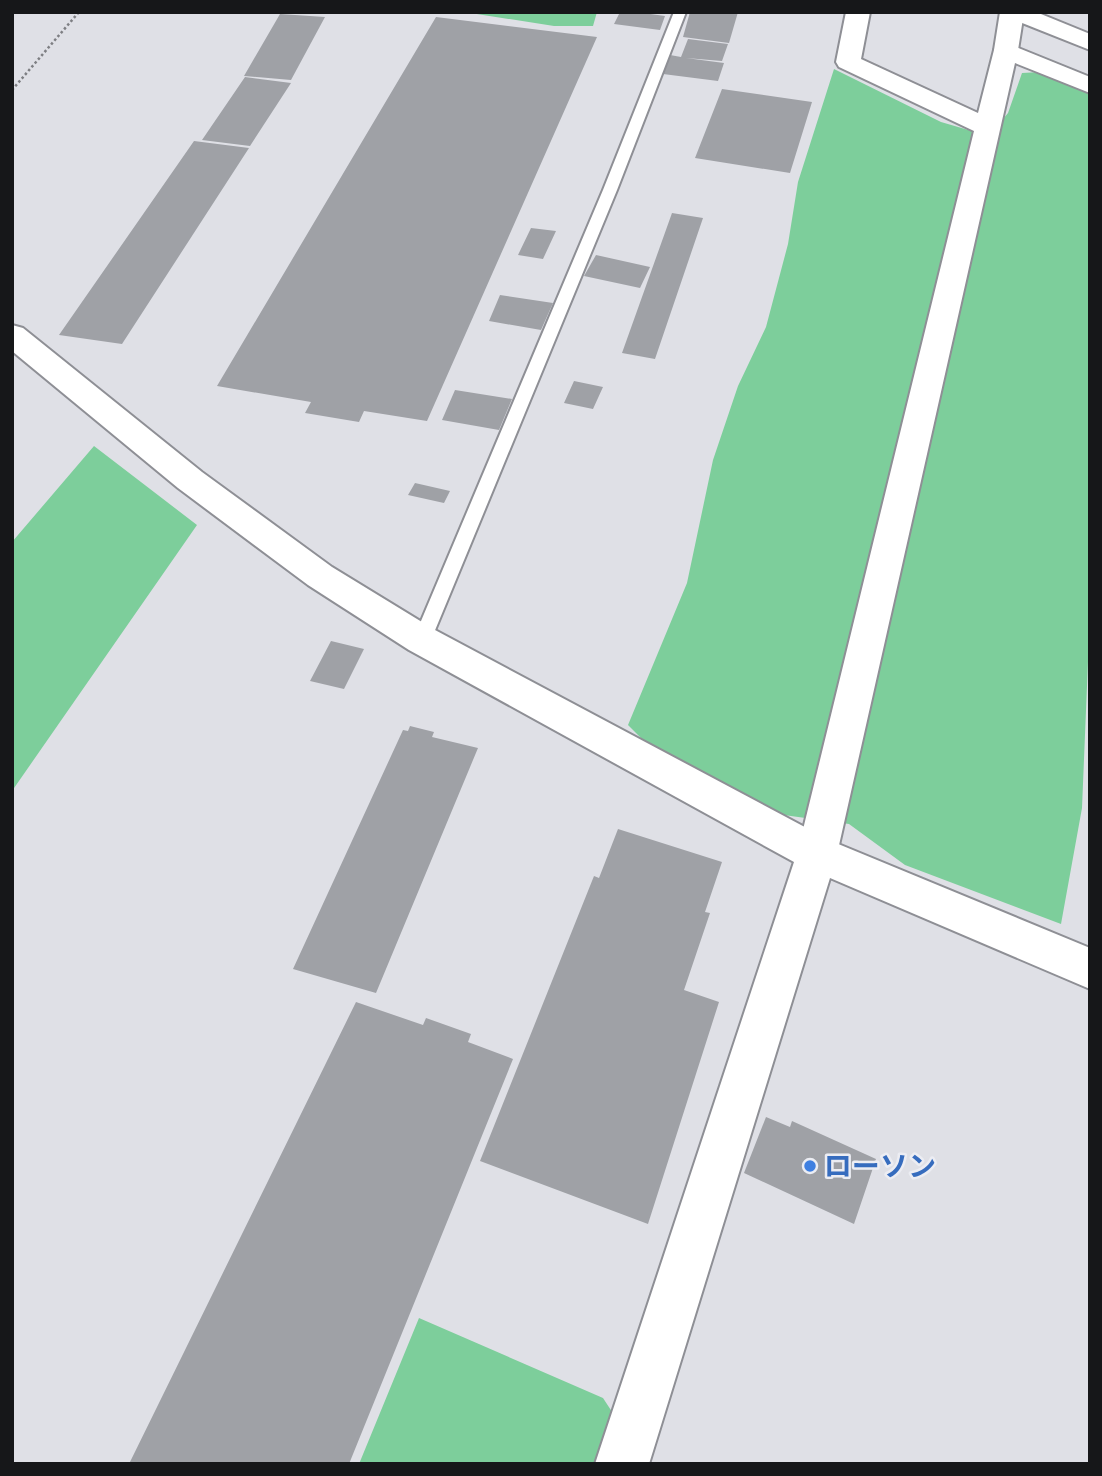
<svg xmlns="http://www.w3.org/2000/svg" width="1102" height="1476" viewBox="0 0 1102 1476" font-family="'Exo 2','Noto Sans JP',sans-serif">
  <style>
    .green { fill: #7dce9b }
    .building { fill: #9fa1a6 }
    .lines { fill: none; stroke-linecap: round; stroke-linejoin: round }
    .service-casing { stroke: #8e8f95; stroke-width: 4 }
    .minor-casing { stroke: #8e8f95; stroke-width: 4 }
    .tertiary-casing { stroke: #8e8f95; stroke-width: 4 }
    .motorway-casing { stroke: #8e8f95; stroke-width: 4 }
    .path { stroke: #7e7f83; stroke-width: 2.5; stroke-dasharray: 2.5 2.5; stroke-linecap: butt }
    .service { fill: #fff; fill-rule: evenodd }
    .minor { fill: #fff; fill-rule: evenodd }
    .tertiary { fill: #fff; fill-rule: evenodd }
    .motorway { fill: #fff; fill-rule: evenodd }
    .shop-dot { fill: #3f7fe0; stroke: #ecedf3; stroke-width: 2.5 }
    .labels { text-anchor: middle; stroke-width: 5; stroke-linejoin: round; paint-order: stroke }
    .near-shop-label { font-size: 28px; font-weight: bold; fill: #366cbe; stroke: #ecedf3; text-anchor: start }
  </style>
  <rect width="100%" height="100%" fill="#dfe0e6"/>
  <path class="green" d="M 464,12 L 597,12 L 593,26 L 554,26 Z
    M 834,69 L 941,122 L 989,136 L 1008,113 L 1022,73 L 1040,72 L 1090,93 L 1090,613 L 1082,808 L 1061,924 L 905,865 L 849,824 L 755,811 L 661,758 L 628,725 L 687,583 L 713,460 L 738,386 L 766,327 L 788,244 L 798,182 Z
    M 94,446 L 197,525 L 12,791 L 12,542 Z
    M 419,1318 L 603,1398 L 620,1424 L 606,1464 L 359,1464 Z"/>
  <path class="building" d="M 620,12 L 636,12 L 665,16 L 660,30 L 614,24 Z
    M 690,12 L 738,12 L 729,43 L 683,37 Z
    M 280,14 L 325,17 L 291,80 L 244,76 Z
    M 436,17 L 597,37 L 427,421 L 364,411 L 359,422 L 305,413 L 311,402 L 217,386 Z
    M 688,39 L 728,44 L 722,61 L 686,58 L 724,63 L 718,81 L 663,74 L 670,55 L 681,57 Z
    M 245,77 L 291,83 L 250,146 L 202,140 Z
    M 722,89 L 812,102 L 790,173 L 695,158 Z
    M 194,141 L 249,148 L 122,344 L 59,335 Z
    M 672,213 L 703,218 L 655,359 L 622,353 Z
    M 531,228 L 556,231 L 543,259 L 518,255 Z
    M 596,255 L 650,267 L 640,288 L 584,276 Z
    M 500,295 L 553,303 L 541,330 L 489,321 Z
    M 574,381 L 603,387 L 593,409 L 564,403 Z
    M 455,390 L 512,399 L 499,430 L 442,420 Z
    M 415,483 L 450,491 L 444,503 L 408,495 Z
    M 331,641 L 364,649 L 344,689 L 310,681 Z
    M 410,726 L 434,732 L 432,737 L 478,748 L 376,993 L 293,969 L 403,730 L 408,731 Z
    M 618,829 L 722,862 L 705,912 L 710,913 L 684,990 L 719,1002 L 648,1224 L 480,1161 L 594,876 L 599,878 Z
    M 356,1002 L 423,1025 L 426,1018 L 471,1034 L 468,1042 L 513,1059 L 349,1464 L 129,1464 Z
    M 766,1117 L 790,1127 L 792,1121 L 876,1159 L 854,1224 L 744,1173 Z"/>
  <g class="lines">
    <defs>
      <path id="service" d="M 674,12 L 686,12 L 617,190 L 431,640 L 428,645 L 416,645 L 413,640 L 603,190 Z"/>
      <path id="minor" d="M 846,12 L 870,12 L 861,59 L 978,113 L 994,50 L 997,45 L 1006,43 L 1090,77 L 1090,93 L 1015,63 L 837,854 L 831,867 L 817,872 L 803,867 L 797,854 L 974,131 L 839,67 L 836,62 Z"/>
      <path id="tertiary" d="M 1000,12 L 1024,12 L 1018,50 L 1015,55 L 997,55 L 994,50 Z
        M 12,325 L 23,328 L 202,472 L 332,567 L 435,630 L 831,841 L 1090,948 L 1090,989 L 830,878 L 649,1464 L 595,1464 L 794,862 L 409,650 L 308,585 L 178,488 L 12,351 Z"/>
      <path id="motorway" d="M 1003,12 L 1036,12 L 1090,34 L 1090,50 L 1007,17 Z"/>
    </defs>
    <use href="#service" class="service-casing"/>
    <use href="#minor" class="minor-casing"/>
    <use href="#tertiary" class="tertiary-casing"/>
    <use href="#motorway" class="motorway-casing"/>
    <path class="path" d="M 12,90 L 79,12"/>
    <use href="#service" class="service"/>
    <use href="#minor" class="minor"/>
    <use href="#tertiary" class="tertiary"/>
    <use href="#motorway" class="motorway"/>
  </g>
  <circle class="shop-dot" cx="810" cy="1166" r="7"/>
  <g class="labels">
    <g class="near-shop-label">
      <text x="824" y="1176">ローソン</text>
    </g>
  </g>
  <rect width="1102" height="1476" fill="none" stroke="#161719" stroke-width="28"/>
</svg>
